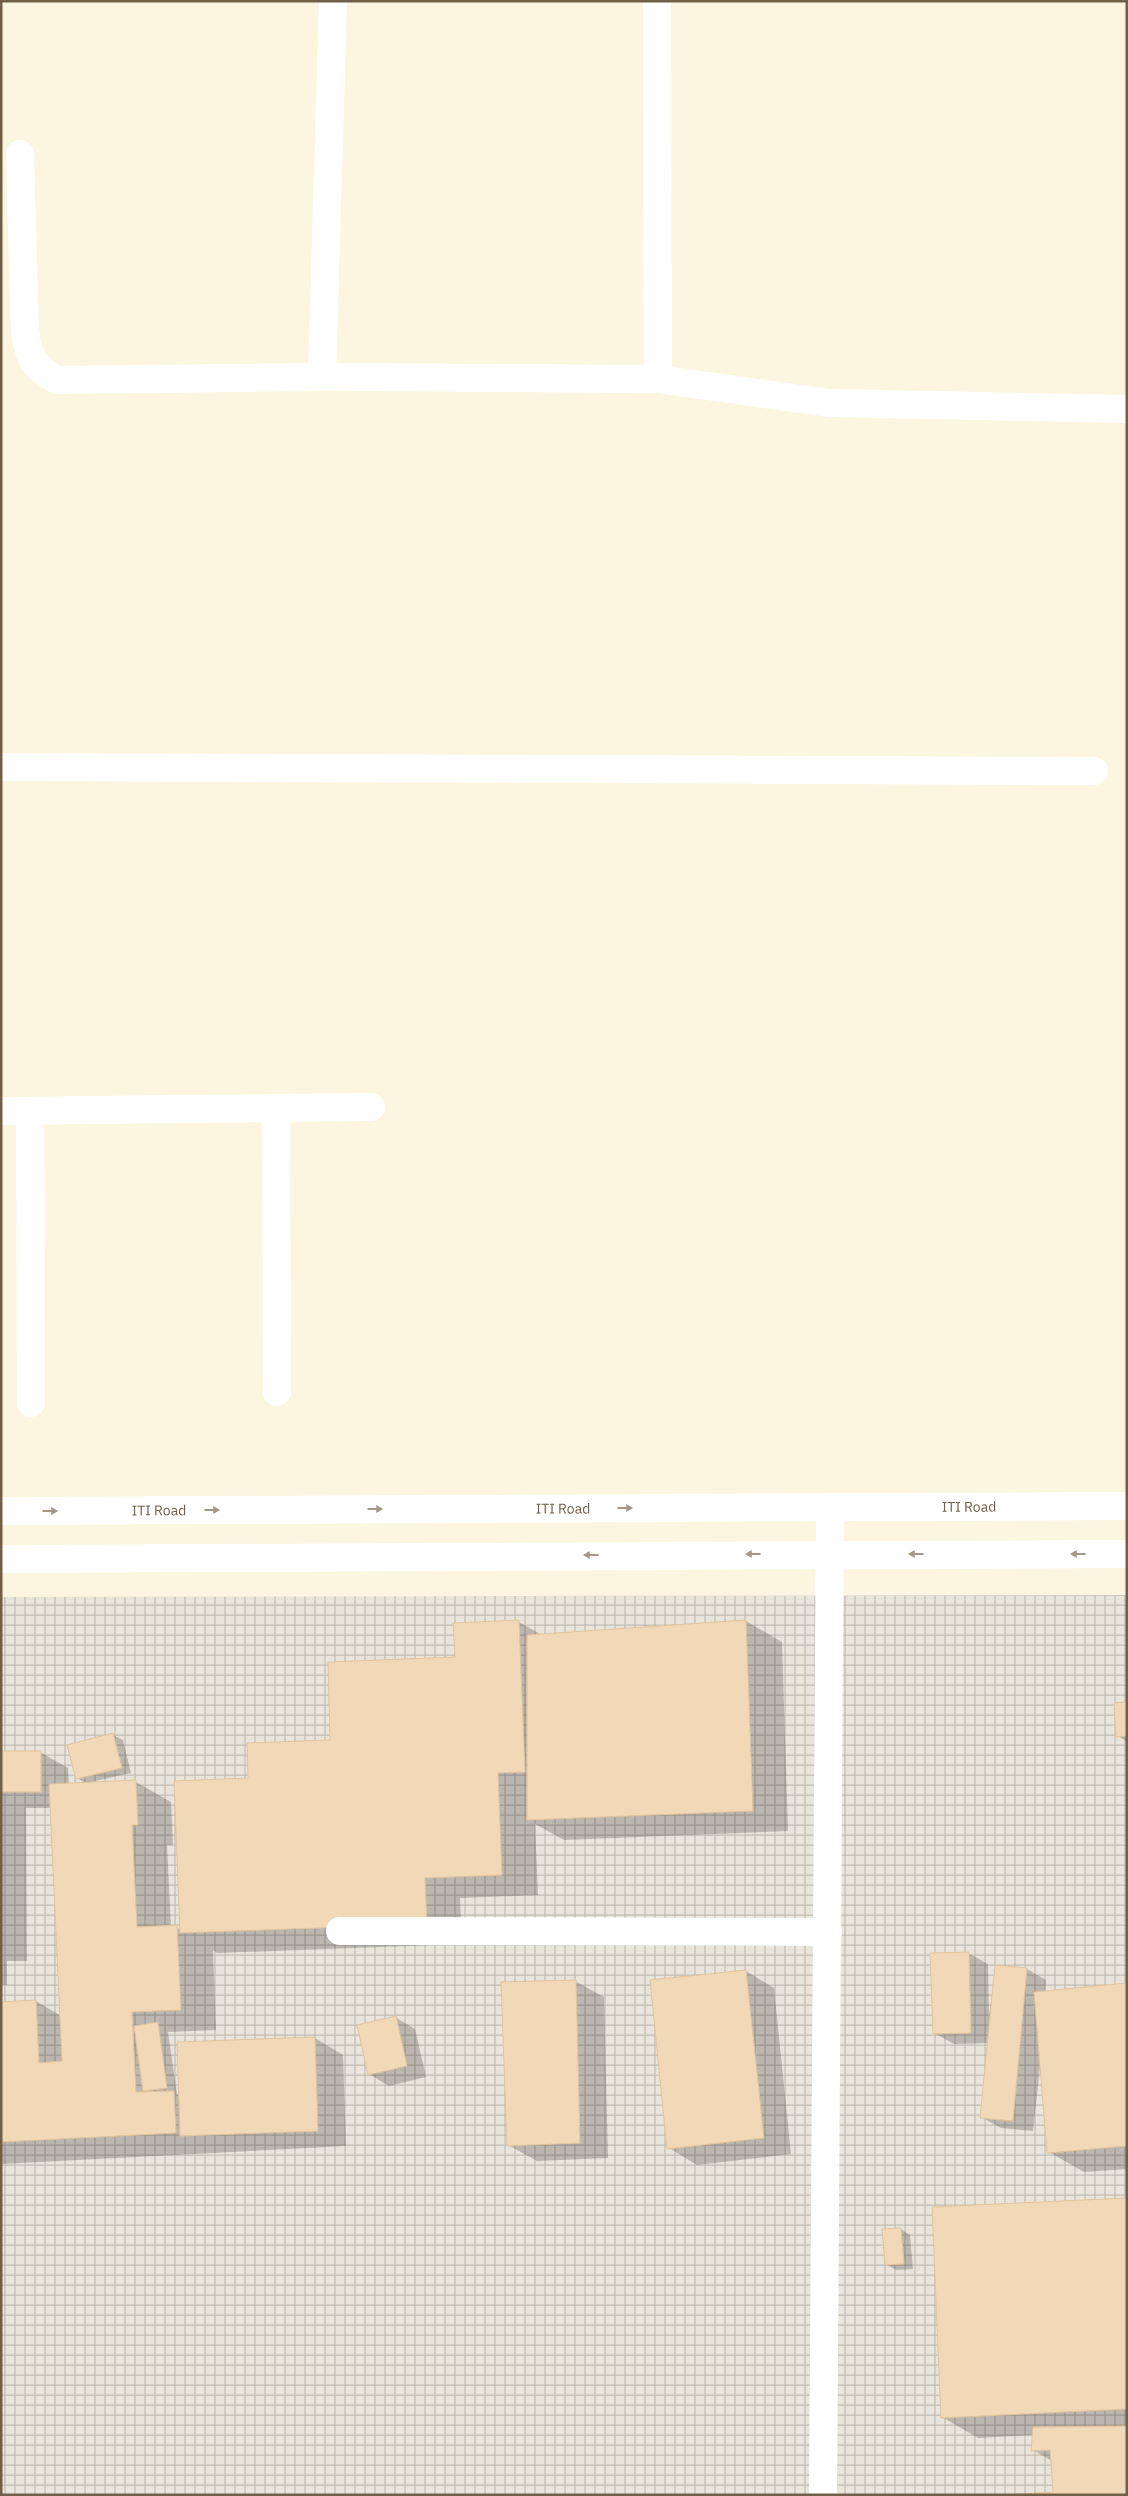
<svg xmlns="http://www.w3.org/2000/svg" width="1128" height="2496" viewBox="0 0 1128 2496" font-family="'IBM Plex Sans',sans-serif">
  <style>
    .industrial { fill: url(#industrial-grid) }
    .shadow { fill: #0003 }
    .building { fill: #f1d9b8; stroke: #e3c399 }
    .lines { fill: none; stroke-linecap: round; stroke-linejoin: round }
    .minor { stroke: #fff; stroke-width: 28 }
    .oneway { fill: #a39788 }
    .labels { text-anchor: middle; stroke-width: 5; stroke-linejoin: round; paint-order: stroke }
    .street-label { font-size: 14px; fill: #725f48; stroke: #fffae6 }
  </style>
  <defs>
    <pattern id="industrial-grid" width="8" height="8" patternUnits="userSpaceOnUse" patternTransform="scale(1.25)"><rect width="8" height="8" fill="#eae5dc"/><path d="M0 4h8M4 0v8" fill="none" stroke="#c2bdb4"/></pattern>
  </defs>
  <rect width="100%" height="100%" fill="#fcf6e0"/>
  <path class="industrial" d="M 1127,1595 L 1127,2495 L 1,2495 L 1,1597 Z"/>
  <path class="shadow" d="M 746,1621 L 782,1642 L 788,1831 L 564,1840 L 535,1824 L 538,1895 L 460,1898 L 462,1944 L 217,1953 L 213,1950 L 216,2030 L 168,2032 L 177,2094 L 180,2096 L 315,2038 L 343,2055 L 346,2146 L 1,2164 L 1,2003 L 36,2001 L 61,2016 L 52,1808 L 26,1808 L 27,1961 L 7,1961 L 7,1985 L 1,1985 L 1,1752 L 40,1752 L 68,1768 L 69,1785 L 87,1784 L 77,1778 L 113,1735 L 123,1740 L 131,1773 L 91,1782 L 136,1782 L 171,1802 L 173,1845 L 167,1845 L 171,1927 L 181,1929 L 249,1780 L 331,1741 L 456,1658 L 519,1622 L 542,1635 Z
    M 1127,1703 L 1127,1742 L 1118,1736 Z
    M 968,1953 L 988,1964 L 989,2015 L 996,1966 L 1027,1969 L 1046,1980 L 1045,1992 L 1127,1985 L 1127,2169 L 1084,2172 L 1049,2152 L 1041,2058 L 1033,2131 L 1001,2128 L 981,2117 L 988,2043 L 954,2044 L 934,2033 Z
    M 746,1971 L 774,1988 L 791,2154 L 697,2165 L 669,2148 Z
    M 575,1981 L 604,1997 L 608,2158 L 537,2161 L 508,2145 Z
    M 395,2017 L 415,2029 L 426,2077 L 389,2086 L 369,2074 Z
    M 1127,2199 L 1127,2495 L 1054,2493 L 1052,2461 L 1033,2450 L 1034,2435 L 978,2438 L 942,2417 Z
    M 901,2229 L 910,2235 L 913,2269 L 896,2270 L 886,2264 Z"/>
  <path class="building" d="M 519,1620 L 525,1772 L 498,1773 L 502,1875 L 425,1878 L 427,1924 L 180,1933 L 174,1781 L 248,1778 L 247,1743 L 330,1740 L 328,1662 L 455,1657 L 453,1623 Z
    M 746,1620 L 753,1811 L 527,1820 L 527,1635 Z
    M 1127,1702 L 1127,1736 L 1116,1737 L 1114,1703 Z
    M 113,1733 L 122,1768 L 76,1779 L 67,1745 Z
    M 1,1751 L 41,1751 L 41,1792 L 1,1792 Z
    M 136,1780 L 138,1825 L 132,1825 L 137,1927 L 177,1925 L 181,2010 L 132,2012 L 136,2092 L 174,2091 L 176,2133 L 1,2142 L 1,2002 L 36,2000 L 39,2063 L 62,2061 L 49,1784 Z
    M 969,1952 L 971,2033 L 933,2034 L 930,1953 Z
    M 995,1965 L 1027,1968 L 1013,2121 L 980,2118 Z
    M 746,1970 L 764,2138 L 667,2149 L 650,1980 Z
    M 576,1980 L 580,2143 L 507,2146 L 501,1982 Z
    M 1127,1983 L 1127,2146 L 1047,2153 L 1034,1992 Z
    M 396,2016 L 407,2066 L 368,2075 L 357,2025 Z
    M 158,2022 L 167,2088 L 143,2091 L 134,2026 Z
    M 315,2037 L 318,2131 L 180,2136 L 177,2042 Z
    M 1127,2198 L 1127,2409 L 941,2418 L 932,2207 Z
    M 901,2228 L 904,2264 L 885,2265 L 882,2229 Z
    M 1127,2426 L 1127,2495 L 1007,2495 L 1053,2492 L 1050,2450 L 1031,2451 L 1033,2427 Z"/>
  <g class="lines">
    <g class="minor">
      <path d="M 333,1 L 322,377 L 658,379 L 657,1"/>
      <path d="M 20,154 L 25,334 C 30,360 34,367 57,380 L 322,377"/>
      <path d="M 658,379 L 829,403 L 1127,409"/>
      <path d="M 1,767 L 1094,771"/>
      <path d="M 276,1108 L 277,1392"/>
      <path d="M 1,1111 L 371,1107"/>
      <path d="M 30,1111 L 31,1403"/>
      <path id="s1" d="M 1,1511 L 1127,1506"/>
      <path d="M 1,1559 L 1127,1554"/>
      <path d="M 340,1931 L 828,1932"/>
      <path d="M 823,2495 L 830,1507"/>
    </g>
  </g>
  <defs><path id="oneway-solid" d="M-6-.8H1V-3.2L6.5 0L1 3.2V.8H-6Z" transform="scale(1.25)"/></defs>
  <g class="oneway">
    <use href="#oneway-solid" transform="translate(625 1508)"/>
    <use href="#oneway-solid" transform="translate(375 1509)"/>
    <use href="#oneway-solid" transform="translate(212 1510)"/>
    <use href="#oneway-solid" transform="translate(50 1511)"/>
    <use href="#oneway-solid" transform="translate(753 1554) rotate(180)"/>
    <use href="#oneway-solid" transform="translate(916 1554) rotate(180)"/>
    <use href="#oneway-solid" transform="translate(1078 1554) rotate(180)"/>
    <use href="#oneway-solid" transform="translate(591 1555) rotate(180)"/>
  </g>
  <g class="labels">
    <g class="street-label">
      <text dy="5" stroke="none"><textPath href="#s1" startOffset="968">ITI Road</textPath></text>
      <text dy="5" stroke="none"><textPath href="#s1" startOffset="562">ITI Road</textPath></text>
      <text dy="5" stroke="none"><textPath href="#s1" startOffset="158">ITI Road</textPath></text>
    </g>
  </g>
  <rect width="1128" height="2496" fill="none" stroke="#725f48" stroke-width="5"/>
</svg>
